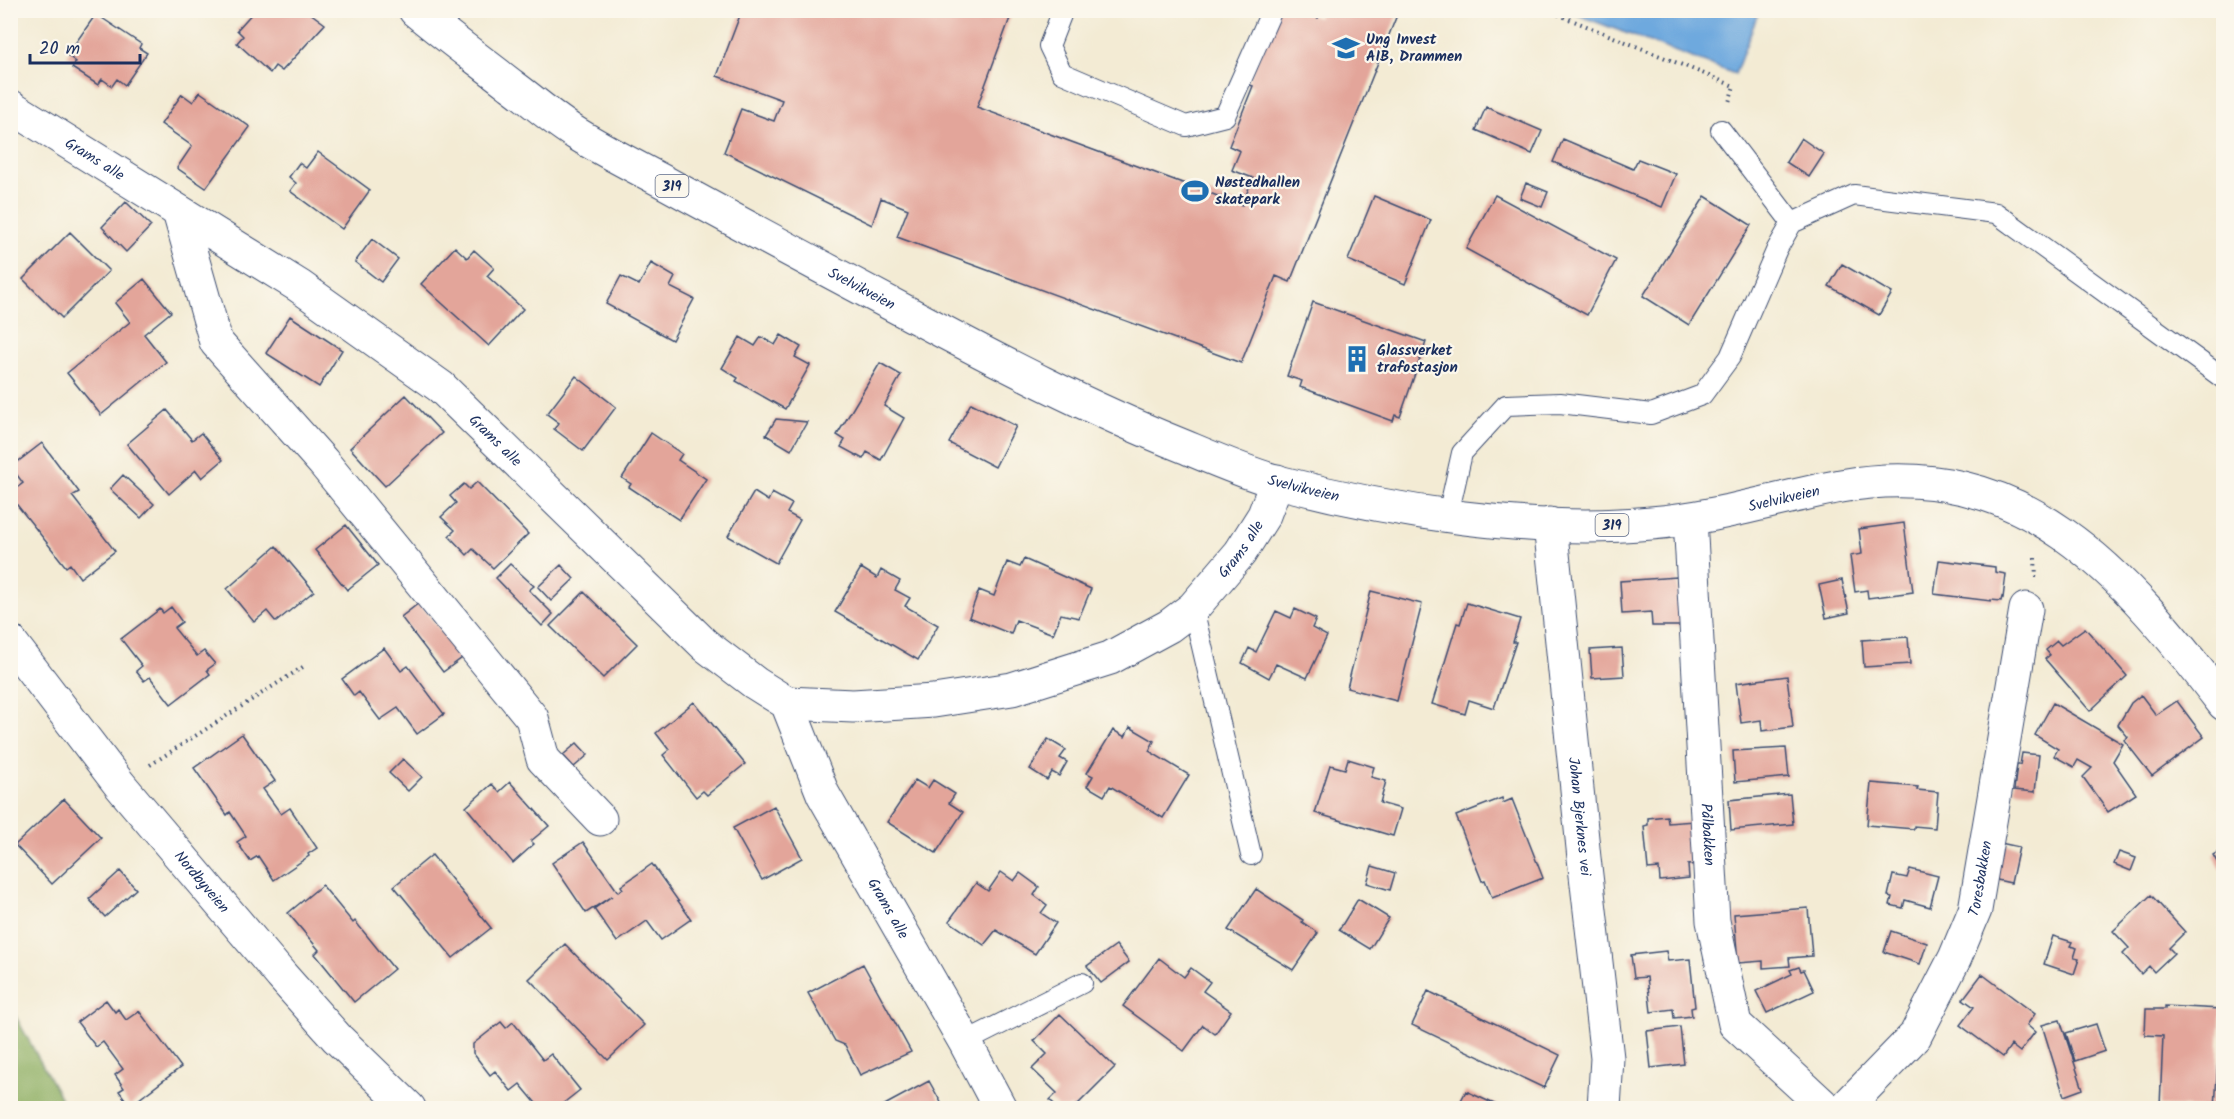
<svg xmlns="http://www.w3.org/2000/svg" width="2234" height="1119" viewBox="0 0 2234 1119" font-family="Kalam,sans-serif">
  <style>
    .forest { fill: #8cad61; stroke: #546e60; stroke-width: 1.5 }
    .water { fill: #6ea9de; stroke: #446c9e; stroke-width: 1.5 }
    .building { fill: #e3a59a }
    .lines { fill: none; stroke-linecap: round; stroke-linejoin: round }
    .lane-casing { stroke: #3b4b70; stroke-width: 22 }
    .street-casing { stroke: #3b4b70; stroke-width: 35 }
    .secondary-casing { stroke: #3b4b70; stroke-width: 35 }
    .primary-casing { stroke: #3b4b70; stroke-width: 35 }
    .path { stroke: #3b4b70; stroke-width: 4; stroke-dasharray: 1.5 4.5; stroke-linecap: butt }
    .lane { stroke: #fff; stroke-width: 20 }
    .street { stroke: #fff; stroke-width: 33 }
    .secondary { stroke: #fff; stroke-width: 33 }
    .primary { stroke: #fff; stroke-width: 33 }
    .labels { text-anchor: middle; stroke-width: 4.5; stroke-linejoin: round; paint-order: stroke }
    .shield { fill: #fbf7ec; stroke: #5e6b89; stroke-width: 1.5 }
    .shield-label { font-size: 14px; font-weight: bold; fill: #1b2f5e }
    .poi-label { font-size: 15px; font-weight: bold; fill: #1b2f5e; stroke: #fbf7ec; text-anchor: start }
    .street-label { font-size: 15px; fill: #1b2f5e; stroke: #fbf7ec }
  </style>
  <rect width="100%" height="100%" fill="#fbf7ec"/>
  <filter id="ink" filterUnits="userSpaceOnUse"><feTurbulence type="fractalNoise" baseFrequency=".0167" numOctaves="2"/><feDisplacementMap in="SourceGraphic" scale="12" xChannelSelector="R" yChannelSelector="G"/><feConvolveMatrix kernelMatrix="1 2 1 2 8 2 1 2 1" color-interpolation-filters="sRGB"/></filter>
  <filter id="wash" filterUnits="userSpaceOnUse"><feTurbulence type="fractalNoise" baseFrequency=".008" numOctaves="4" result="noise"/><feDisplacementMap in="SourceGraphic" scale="24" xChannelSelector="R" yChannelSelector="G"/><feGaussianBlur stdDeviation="1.35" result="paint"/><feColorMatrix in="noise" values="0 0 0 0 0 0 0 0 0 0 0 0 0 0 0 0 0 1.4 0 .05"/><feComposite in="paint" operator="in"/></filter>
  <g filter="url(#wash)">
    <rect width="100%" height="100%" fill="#f3ebd4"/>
    <path class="forest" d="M 10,1008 L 11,1008 L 66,1108 L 11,1108 Z"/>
    <path class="water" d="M 1567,11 L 1759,11 L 1735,74 Z"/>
    <g id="blocks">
      <path class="building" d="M 255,10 L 306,10 L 325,24 L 282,71 L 275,66 L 270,73 L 237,43 L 243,36 L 237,30 Z
        M 742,10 L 1013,10 L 977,107 L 1242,205 L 1253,178 L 1232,170 L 1240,151 L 1229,146 L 1253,86 L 1247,84 L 1277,10 L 1300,10 L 1318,18 L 1321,10 L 1399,10 L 1290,282 L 1276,276 L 1241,363 L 897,237 L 908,209 L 881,198 L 872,225 L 724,152 L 741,109 L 774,121 L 782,100 L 717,76 Z
        M 96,14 L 141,44 L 139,48 L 147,53 L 125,85 L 117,79 L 112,86 L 102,79 L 98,85 L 72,68 L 76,62 L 67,55 Z
        M 200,92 L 250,127 L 206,188 L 177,168 L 192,146 L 161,124 L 182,94 L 193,102 Z
        M 1486,107 L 1542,131 L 1532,154 L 1476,130 Z
        M 1801,138 L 1824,154 L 1809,177 L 1786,162 Z
        M 1563,139 L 1633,169 L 1638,159 L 1676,174 L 1662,207 L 1553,162 Z
        M 318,152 L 370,190 L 342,229 L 290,191 L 296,183 L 289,177 L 299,163 L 306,168 Z
        M 1526,183 L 1548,192 L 1542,207 L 1520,198 Z
        M 1495,195 L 1616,260 L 1587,315 L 1466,249 Z
        M 1374,196 L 1431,220 L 1405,284 L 1348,260 Z
        M 1705,196 L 1751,225 L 1689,325 L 1643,296 Z
        M 126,202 L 151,226 L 126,252 L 102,227 Z
        M 70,232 L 109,271 L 62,318 L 23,279 Z
        M 372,239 L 398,259 L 381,282 L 355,262 Z
        M 455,247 L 467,258 L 474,250 L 494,268 L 487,276 L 523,309 L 489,346 L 421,284 Z
        M 651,263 L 675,277 L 670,287 L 694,299 L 672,340 L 606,304 L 621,276 L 639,285 Z
        M 1842,264 L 1892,293 L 1879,315 L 1829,286 Z
        M 144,279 L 171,312 L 144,334 L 166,362 L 101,415 L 67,373 L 130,322 L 115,303 Z
        M 1313,302 L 1426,342 L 1400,417 L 1395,415 L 1393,421 L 1300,387 L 1302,381 L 1287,376 Z
        M 290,316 L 342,350 L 319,387 L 266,353 Z
        M 781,335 L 801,347 L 795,357 L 810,365 L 785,409 L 736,381 L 738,378 L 722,368 L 740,337 L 755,346 L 761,337 L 775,345 Z
        M 880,363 L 901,375 L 884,406 L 904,418 L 881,460 L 867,452 L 863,459 L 841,447 L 845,440 L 837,435 Z
        M 576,376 L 616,407 L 583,451 L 554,429 L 559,423 L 547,414 Z
        M 406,395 L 442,433 L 385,486 L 350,448 Z
        M 971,403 L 1016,426 L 995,467 L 949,443 Z
        M 167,410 L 192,440 L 201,433 L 223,460 L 202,478 L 196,470 L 169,494 L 127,444 Z
        M 776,419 L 807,422 L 791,450 L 766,435 Z
        M 651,433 L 682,454 L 678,460 L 706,479 L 679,520 L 629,487 L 631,484 L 622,478 Z
        M 42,443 L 79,492 L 72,496 L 115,551 L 80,578 L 70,564 L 66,567 L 10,496 L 10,493 L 23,483 L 11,467 Z
        M 123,475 L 154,504 L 141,518 L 110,489 Z
        M 477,482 L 528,534 L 493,568 L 473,549 L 467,555 L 449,536 L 455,530 L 441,517 L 456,503 L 450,496 L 464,484 L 469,489 Z
        M 754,492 L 768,501 L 772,493 L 792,504 L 787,513 L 800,520 L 776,563 L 728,536 Z
        M 1904,523 L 1913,592 L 1868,598 L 1867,590 L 1855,592 L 1850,556 L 1862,554 L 1859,529 Z
        M 346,525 L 378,565 L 347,590 L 315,550 Z
        M 276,546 L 314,591 L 276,622 L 267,611 L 254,622 L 227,589 Z
        M 1024,559 L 1091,589 L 1079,618 L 1061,614 L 1053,634 L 1016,620 L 1011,634 L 969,617 L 979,590 L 994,596 L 1007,562 L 1020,567 Z
        M 1939,560 L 1995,567 L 1995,572 L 2006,574 L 2003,598 L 2002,597 L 2001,601 L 1991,600 L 1991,601 L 1934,594 Z
        M 510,564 L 534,586 L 529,590 L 553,614 L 542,626 L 496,578 Z
        M 561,565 L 574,579 L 551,601 L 538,587 Z
        M 861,568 L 877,578 L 881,570 L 900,581 L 895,590 L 910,598 L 905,606 L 938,625 L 918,660 L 835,612 Z
        M 1677,577 L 1681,626 L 1652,626 L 1651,612 L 1622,614 L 1620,581 Z
        M 1842,580 L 1849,613 L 1826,618 L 1819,585 Z
        M 1371,591 L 1422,604 L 1397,701 L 1347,688 Z
        M 584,592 L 637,644 L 603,678 L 550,626 Z
        M 419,603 L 462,658 L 443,672 L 401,617 Z
        M 1467,603 L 1520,619 L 1513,642 L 1516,642 L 1494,708 L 1469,700 L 1465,714 L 1432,704 L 1457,623 L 1460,624 Z
        M 171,607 L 182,622 L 174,628 L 197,656 L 204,651 L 215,664 L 207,670 L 210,674 L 171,704 L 150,677 L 144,681 L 136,671 L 142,666 L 121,639 L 160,609 L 163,613 Z
        M 1295,609 L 1316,619 L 1312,628 L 1327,636 L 1307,678 L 1276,664 L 1269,678 L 1242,663 L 1249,648 L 1256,652 L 1276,611 L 1291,618 Z
        M 2085,628 L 2127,676 L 2090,711 L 2045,659 L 2050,655 L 2046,650 L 2057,641 L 2061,645 Z
        M 1908,637 L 1910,664 L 1864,667 L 1862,640 Z
        M 384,648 L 401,671 L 408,666 L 444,714 L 417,734 L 398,708 L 380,720 L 359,692 L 354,696 L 342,679 Z
        M 1622,648 L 1624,676 L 1592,678 L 1590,650 Z
        M 1787,676 L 1793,727 L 1762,731 L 1761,720 L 1741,723 L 1736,683 Z
        M 2141,695 L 2156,715 L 2177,701 L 2204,737 L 2152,776 L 2124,740 L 2128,737 L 2118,725 L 2131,703 Z
        M 694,702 L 745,764 L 707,795 L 703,791 L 696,797 L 663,755 L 669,750 L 656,733 Z
        M 2053,703 L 2123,744 L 2113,761 L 2136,794 L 2108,812 L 2083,777 L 2092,768 L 2078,760 L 2074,767 L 2054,756 L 2058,749 L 2035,735 Z
        M 1130,727 L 1154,741 L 1149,751 L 1189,775 L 1163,818 L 1110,786 L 1104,796 L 1087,786 L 1093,776 L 1087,773 L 1113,730 L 1125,737 Z
        M 242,734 L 275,781 L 263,789 L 281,814 L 290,808 L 317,848 L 308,854 L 309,856 L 274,880 L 258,856 L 250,861 L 237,842 L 246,836 L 230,812 L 227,815 L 194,768 Z
        M 1048,739 L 1066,750 L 1060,758 L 1067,762 L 1059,776 L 1052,772 L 1047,780 L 1030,769 Z
        M 577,743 L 588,755 L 574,767 L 563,755 Z
        M 1786,748 L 1789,777 L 1735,782 L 1733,751 Z
        M 2022,753 L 2039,755 L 2035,792 L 2014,790 L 2017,765 L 2020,765 Z
        M 403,759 L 422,777 L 408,791 L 389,773 Z
        M 1348,759 L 1374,767 L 1371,777 L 1386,781 L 1380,803 L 1401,809 L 1393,836 L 1315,813 L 1330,765 L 1345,769 Z
        M 915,780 L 928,788 L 933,780 L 955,794 L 949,803 L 963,812 L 936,853 L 887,822 Z
        M 510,782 L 549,826 L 531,841 L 534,844 L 513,863 L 466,807 L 492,784 L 499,792 Z
        M 1871,783 L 1918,787 L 1917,790 L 1938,792 L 1935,828 L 1914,826 L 1914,829 L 1867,825 Z
        M 1790,794 L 1793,824 L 1731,830 L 1729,800 Z
        M 1502,798 L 1503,803 L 1512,799 L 1543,878 L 1492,898 L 1485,880 L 1482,881 L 1456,816 Z
        M 64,799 L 101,838 L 52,884 L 15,845 Z
        M 774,806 L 802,858 L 762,880 L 733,828 Z
        M 1667,816 L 1668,823 L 1694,821 L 1698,864 L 1688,865 L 1689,878 L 1660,881 L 1659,868 L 1648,869 L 1644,826 L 1648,825 L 1648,818 Z
        M 583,842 L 618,892 L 623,889 L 621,886 L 652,864 L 691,919 L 661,940 L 647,921 L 617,942 L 594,909 L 612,896 L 586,913 L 552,863 Z
        M 1996,842 L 2019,847 L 2011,883 L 1988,878 Z
        M 2224,848 L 2224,874 L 2213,855 Z
        M 2119,852 L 2136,858 L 2131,871 L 2114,864 Z
        M 432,855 L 491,928 L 453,958 L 394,886 Z
        M 1372,866 L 1395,873 L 1390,890 L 1367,883 Z
        M 1910,869 L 1938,876 L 1930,907 L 1905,900 L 1903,908 L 1890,905 L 1892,897 L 1888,896 L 1893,875 L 1907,878 Z
        M 120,871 L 136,889 L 105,917 L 89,899 Z
        M 1001,872 L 1014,881 L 1020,873 L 1039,887 L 1034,895 L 1047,905 L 1041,913 L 1056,923 L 1035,954 L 996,930 L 984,945 L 949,921 L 976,883 L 988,891 Z
        M 322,885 L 353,923 L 355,921 L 394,969 L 354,1002 L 315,954 L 319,950 L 288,913 Z
        M 1256,889 L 1303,920 L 1302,922 L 1318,933 L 1293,970 L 1228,930 Z
        M 2151,895 L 2185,932 L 2169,948 L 2174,953 L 2154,972 L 2149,966 L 2141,974 L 2123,954 L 2129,948 L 2113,931 Z
        M 1358,899 L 1389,918 L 1370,949 L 1339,930 Z
        M 1808,908 L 1812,956 L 1789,958 L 1790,966 L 1763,968 L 1763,961 L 1738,963 L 1734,914 Z
        M 1891,931 L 1927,943 L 1920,964 L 1884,952 Z
        M 2053,936 L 2072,942 L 2070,946 L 2077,948 L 2074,958 L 2079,959 L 2074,974 L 2044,964 Z
        M 565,944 L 644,1025 L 608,1060 L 529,979 Z
        M 1116,945 L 1129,962 L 1101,983 L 1087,966 Z
        M 1666,951 L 1668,961 L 1690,959 L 1695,1007 L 1691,1008 L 1692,1016 L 1674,1018 L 1673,1009 L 1651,1012 L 1647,977 L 1634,978 L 1631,955 Z
        M 1159,958 L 1184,977 L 1191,968 L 1210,982 L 1203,991 L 1231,1011 L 1215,1034 L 1203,1025 L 1184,1051 L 1123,1006 Z
        M 863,964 L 911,1052 L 860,1075 L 845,1045 L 835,1041 L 808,993 Z
        M 1799,967 L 1801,971 L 1804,970 L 1814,991 L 1767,1013 L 1756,991 L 1792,974 L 1790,970 Z
        M 1982,974 L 2035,1014 L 2027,1025 L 2035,1032 L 2020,1052 L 2011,1045 L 2003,1057 L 1960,1025 L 1974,1007 L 1963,999 Z
        M 1428,991 L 1560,1055 L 1544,1088 L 1412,1025 Z
        M 106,1000 L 115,1012 L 118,1009 L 126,1020 L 139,1011 L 181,1067 L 130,1106 L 119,1091 L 124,1088 L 115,1075 L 123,1069 L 103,1042 L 96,1047 L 77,1022 Z
        M 2165,1006 L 2221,1009 L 2215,1108 L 2160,1106 L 2163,1036 L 2145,1035 L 2146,1009 L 2165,1009 Z
        M 1060,1014 L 1115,1067 L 1074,1108 L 1070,1106 L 1068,1108 L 1058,1108 L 1050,1100 L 1057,1093 L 1032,1069 L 1047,1054 L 1034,1041 Z
        M 2060,1020 L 2083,1089 L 2064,1096 L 2042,1025 Z
        M 501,1022 L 506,1028 L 513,1022 L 543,1060 L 551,1054 L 580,1090 L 557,1108 L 540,1108 L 520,1084 L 511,1091 L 495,1071 L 490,1075 L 473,1053 L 473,1044 Z
        M 2096,1024 L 2105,1051 L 2075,1061 L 2066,1033 Z
        M 1680,1027 L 1684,1064 L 1651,1068 L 1647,1031 Z
        M 929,1081 L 944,1108 L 879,1108 Z
        M 1466,1091 L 1503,1108 L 1457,1108 Z"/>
    </g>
  </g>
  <g filter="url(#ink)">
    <use href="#blocks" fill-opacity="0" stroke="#3b4b70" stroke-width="1.5"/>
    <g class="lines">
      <defs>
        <path id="lane" d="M 1063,10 L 1049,46 L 1062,73 L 1186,126 L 1225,116 L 1272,10
          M 1721,130 L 1792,223
          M 1448,515 L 1462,453 L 1506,405 L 1560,403 L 1651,414 L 1702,395 L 1730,357 L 1777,249 L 1792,223 L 1854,195 L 1996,213 L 2224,379
          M 1193,608 L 1251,855
          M 965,1042 L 1082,983"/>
        <g id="street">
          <path id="s1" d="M 10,106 L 299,286 L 441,387 L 705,645 L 755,683 L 787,703 L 823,794 L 965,1042 L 1000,1108"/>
          <path d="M 179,212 L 216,342 L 323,462 L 532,718 L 543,759 L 600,819"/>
          <path id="s2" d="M 1690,519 L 1713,921 L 1735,1024 L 1826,1108"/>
          <path id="s3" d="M 1550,524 L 1584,858 L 1607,1058 L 1604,1108"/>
          <path id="s4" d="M 787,703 L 853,706 L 934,701 L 1012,689 L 1110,658 L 1169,626 L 1193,608 L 1240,553 L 1264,515 L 1277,481"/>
          <path id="s5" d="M 1845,1108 L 1915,1036 L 1955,958 L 1975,910 L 2026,609"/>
        </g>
        <g id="secondary">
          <path id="s6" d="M 10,641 L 120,785 L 281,975 L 337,1038 L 409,1108"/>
        </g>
        <g id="primary">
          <path id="s7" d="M 415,10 C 446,36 479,60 511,85 C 533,101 554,120 577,134 C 606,152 636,167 666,183 C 746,227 827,270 908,313 C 998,361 1088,408 1183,446 C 1214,459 1246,473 1278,482 C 1393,512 1533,534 1651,523 C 1716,518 1777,498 1841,486 C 2024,454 2124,574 2224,704"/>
        </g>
      </defs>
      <use href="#lane" class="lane-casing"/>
      <use href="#street" class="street-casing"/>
      <use href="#secondary" class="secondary-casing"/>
      <use href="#primary" class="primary-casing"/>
      <path class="path" d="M 1547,10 L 1734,86 L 1729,102
        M 2035,558 L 2036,577
        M 150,765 L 306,665"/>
      <use href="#lane" class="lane"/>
      <use href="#street" class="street"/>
      <use href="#secondary" class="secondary"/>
      <use href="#primary" class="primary"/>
    </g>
  </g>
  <defs>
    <symbol id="school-bare" viewBox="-9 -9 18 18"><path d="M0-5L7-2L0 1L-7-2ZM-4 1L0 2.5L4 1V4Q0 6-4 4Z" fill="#1f6fb2" stroke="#fbf7ec" stroke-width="2.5" paint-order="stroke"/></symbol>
    <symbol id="stadium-bare" viewBox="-9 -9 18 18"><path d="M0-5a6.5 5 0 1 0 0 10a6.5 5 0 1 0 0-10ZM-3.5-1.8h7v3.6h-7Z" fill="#1f6fb2" stroke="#fbf7ec" stroke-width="2.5" paint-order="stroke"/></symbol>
    <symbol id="building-bare" viewBox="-9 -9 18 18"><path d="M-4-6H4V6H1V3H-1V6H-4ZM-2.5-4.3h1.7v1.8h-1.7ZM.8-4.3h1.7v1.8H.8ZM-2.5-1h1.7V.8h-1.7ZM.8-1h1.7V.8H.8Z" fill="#1f6fb2" stroke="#fbf7ec" stroke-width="2.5" paint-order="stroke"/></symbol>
  </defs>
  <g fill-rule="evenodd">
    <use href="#school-bare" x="1327" y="29" width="38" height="38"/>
    <use href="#stadium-bare" x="1176" y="172" width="38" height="38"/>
    <use href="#building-bare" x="1338" y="340" width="38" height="38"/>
  </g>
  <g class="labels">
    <g class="shield">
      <rect x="655.5" y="175" width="33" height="22" rx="4.5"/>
      <rect x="1595.5" y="514" width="33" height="22" rx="4.5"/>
    </g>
    <g class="shield-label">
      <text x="672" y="191">319</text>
      <text x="1612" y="530">319</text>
    </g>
    <g class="poi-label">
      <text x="1366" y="44">Ung Invest<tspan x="1366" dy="17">AIB, Drammen</tspan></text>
      <text x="1215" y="187">Nøstedhallen<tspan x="1215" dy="17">skatepark</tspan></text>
      <text x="1377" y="355">Glassverket<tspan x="1377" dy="17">trafostasjon</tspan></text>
    </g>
    <g class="street-label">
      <text dy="5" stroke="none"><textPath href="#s1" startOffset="100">Grams alle</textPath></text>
      <text dy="5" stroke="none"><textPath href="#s7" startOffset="528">Svelvikveien</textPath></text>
      <text dy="5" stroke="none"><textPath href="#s1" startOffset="591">Grams alle</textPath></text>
      <text dy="5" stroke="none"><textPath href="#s7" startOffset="1014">Svelvikveien</textPath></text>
      <text dy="5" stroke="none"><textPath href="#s7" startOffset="1500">Svelvikveien</textPath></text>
      <text dy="5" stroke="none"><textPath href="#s4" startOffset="502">Grams alle</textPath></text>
      <text dy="5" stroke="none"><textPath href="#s3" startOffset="294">Johan Bjerknes vei</textPath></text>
      <text dy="5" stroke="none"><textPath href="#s2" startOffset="316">Pålbakken</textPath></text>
      <text dy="5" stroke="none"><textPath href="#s5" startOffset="272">Toresbakken</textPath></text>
      <text dy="5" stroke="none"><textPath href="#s6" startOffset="308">Nordbyveien</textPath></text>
      <text dy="5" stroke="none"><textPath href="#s1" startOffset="1214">Grams alle</textPath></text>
    </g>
  </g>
  <rect width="2234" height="1119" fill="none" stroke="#fbf7ec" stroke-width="36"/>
  <path d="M30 54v9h110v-9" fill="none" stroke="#1b2f5e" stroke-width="3"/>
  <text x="39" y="54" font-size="18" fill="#1b2f5e" stroke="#fbf7ec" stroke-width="4.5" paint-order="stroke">20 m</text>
</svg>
